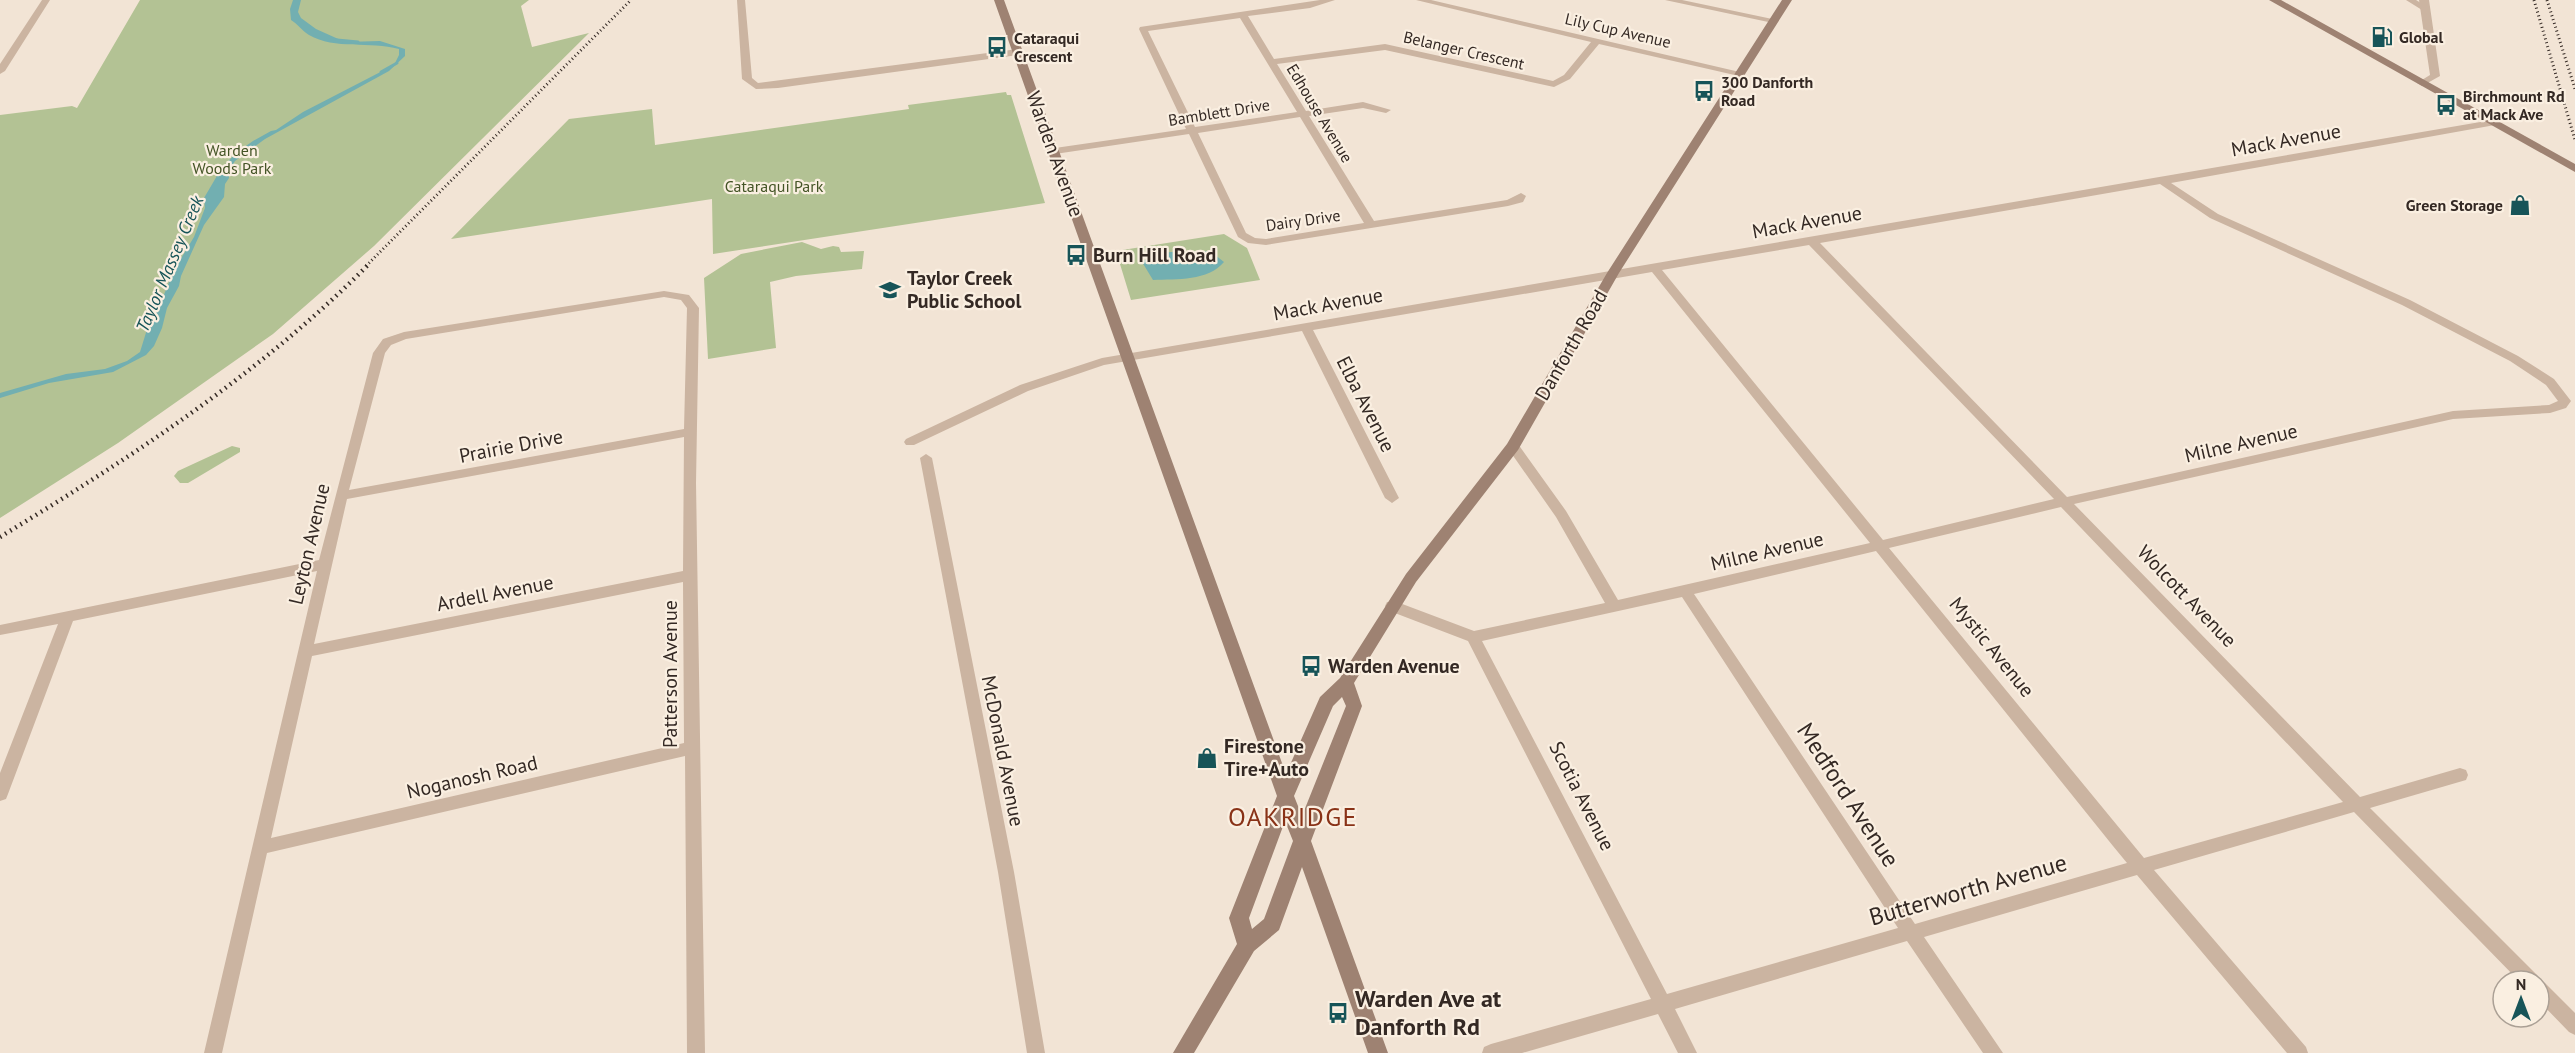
<svg xmlns="http://www.w3.org/2000/svg" width="2575" height="1053" viewBox="0 0 2575 1053" font-family="'PT Sans',sans-serif">
  <style>
    .green { fill: #b3c294 }
    .water { fill: #72afb1 }
    .lines { fill: none; stroke-linecap: round; stroke-linejoin: round }
    .stream { stroke: #72afb1; stroke-width: 3 }
    .minor { fill: #cbb4a1; fill-rule: evenodd }
    .tertiary { fill: #cbb4a1; fill-rule: evenodd }
    .secondary { fill: #9e8272; fill-rule: evenodd }
    .rail-far1 { stroke: #342924; stroke-width: 3; stroke-dasharray: 1 3; stroke-linecap: butt }
    .rail { stroke: #342924; stroke-width: 4.5; stroke-dasharray: 1.5 4.5; stroke-linecap: butt }
    .labels { text-anchor: middle; stroke-width: 4.5; stroke-linejoin: round; paint-order: stroke }
    .far-street-label { font-size: 16px; fill: #342924; stroke: #faefe1 }
    .far-poi-label { font-size: 16px; font-weight: bold; fill: #342924; stroke: #faefe1; text-anchor: start }
    .far-park-label { font-size: 16px; fill: #445426; stroke: #faefe1 }
    .far-water-label { font-size: 18px; font-style: italic; fill: #175458; stroke: #faefe1 }
    .street-label { font-size: 20px; fill: #342924; stroke: #faefe1 }
    .poi-label { font-size: 20px; font-weight: bold; fill: #342924; stroke: #faefe1; text-anchor: start }
    .near-street-label { font-size: 24px; fill: #342924; stroke: #faefe1 }
    .near-poi-label { font-size: 24px; font-weight: bold; fill: #342924; stroke: #faefe1; text-anchor: start }
    .near-neighbourhood-label { font-size: 26px; letter-spacing: 1.5px; fill: #893217; stroke: #faefe1 }
  </style>
  <rect width="100%" height="100%" fill="#f2e4d5"/>
  <path class="green" d="M 140,0 L 529,0 L 521,6 L 532,47 L 589,33 L 374,246 L 273,334 L 118,443 L 0,518 L 0,115 L 72,106 L 77,108 Z
    M 1006,92 L 1007,95 L 1011,95 L 1045,203 L 713,254 L 712,199 L 451,239 L 569,119 L 652,109 L 655,145 L 909,109 L 908,105 Z
    M 1224,234 L 1247,248 L 1260,280 L 1131,300 L 1116,251 Z
    M 802,242 L 821,249 L 833,246 L 839,247 L 841,252 L 864,251 L 862,269 L 796,276 L 770,282 L 776,348 L 708,359 L 704,278 L 741,254 Z
    M 232,446 L 240,448 L 240,452 L 188,483 L 180,483 L 174,476 L 178,471 Z"/>
  <path class="water" d="M 293,0 L 301,0 L 298,12 L 301,18 L 316,29 L 345,42 L 380,41 L 405,49 L 405,56 L 389,71 L 265,139 L 235,161 L 228,172 L 229,178 L 225,184 L 224,197 L 204,225 L 181,276 L 179,286 L 167,308 L 162,328 L 154,346 L 146,355 L 113,372 L 49,383 L 0,398 L 0,393 L 66,374 L 105,369 L 127,361 L 140,352 L 149,323 L 161,302 L 174,270 L 194,237 L 205,208 L 204,198 L 221,169 L 236,153 L 253,141 L 271,131 L 276,130 L 303,112 L 394,65 L 399,55 L 399,49 C 370,41 335,50 309,35 C 302,31 298,24 291,20 L 290,9 Z
    M 1210,251 L 1224,262 C 1208,281 1177,279 1153,280 L 1142,262 C 1160,248 1189,252 1210,251 Z"/>
  <g class="lines">
    <path class="stream" d="M 337,40 L 358,42
      M 381,72 L 397,63"/>
    <path class="minor" d="M 42,0 L 50,0 L 5,71 L 0,74 L 0,64 Z
      M 737,0 L 745,0 L 752,78 L 758,83 L 1018,49 L 1023,52 L 1018,55 L 778,88 L 756,89 L 742,79 Z
      M 1320,0 L 1335,0 L 1310,8 L 1248,16 L 1274,59 L 1385,44 L 1553,81 L 1564,75 L 1591,42 L 1416,0 L 1431,0 L 1744,73 L 1739,76 L 1599,44 L 1570,79 L 1554,87 L 1385,50 L 1277,64 L 1306,111 L 1363,102 L 1391,110 L 1386,113 L 1363,108 L 1309,116 L 1374,221 L 1507,200 L 1521,193 L 1526,196 L 1523,202 L 1508,206 L 1266,245 L 1248,243 L 1238,237 L 1189,134 L 1055,154 L 1050,151 L 1055,148 L 1186,129 L 1139,29 L 1140,27 ZM 1240,18 L 1297,112 L 1195,127 L 1148,31 ZM 1300,117 L 1364,223 L 1266,239 L 1255,238 L 1246,233 L 1198,133 Z
      M 1665,0 L 1682,0 L 1777,20 L 1773,23 Z
      M 2406,0 L 2416,0 L 2429,8 L 2422,10 Z
      M 2492,120 L 2495,121 L 2495,125 L 2171,183 L 2218,214 L 2410,300 L 2518,356 L 2554,379 L 2571,401 L 2566,408 L 2550,413 L 2453,419 L 2074,504 L 2360,797 L 2460,768 L 2466,770 L 2468,775 L 2466,780 L 2370,808 L 2537,975 L 2540,981 L 2545,983 L 2575,1013 L 2575,1035 L 2569,1032 L 2539,1001 L 2539,981 L 2519,981 L 2354,812 L 2154,870 L 2306,1047 L 2308,1053 L 2287,1053 L 2137,875 L 1924,937 L 2003,1053 L 1983,1053 L 1907,941 L 1675,1009 L 1697,1053 L 1678,1053 L 1658,1014 L 1522,1053 L 1482,1053 L 1484,1047 L 1491,1044 L 1651,999 L 1468,641 L 1387,610 L 1385,606 L 1387,602 L 1397,602 L 1474,631 L 1605,603 L 1556,517 L 1507,447 L 1513,443 L 1518,444 L 1566,511 L 1618,600 L 1870,543 L 1652,272 L 1313,330 L 1399,498 L 1392,503 L 1385,498 L 1302,331 L 1104,365 L 1028,391 L 914,445 L 906,445 L 904,442 L 906,439 L 1020,385 L 1102,358 ZM 2160,184 L 2210,218 L 2402,305 L 2510,361 L 2546,385 L 2558,401 L 2549,405 L 2453,411 L 2067,497 L 1820,243 ZM 1809,245 L 2054,499 L 1883,540 L 1662,270 ZM 2061,507 L 2343,802 L 2144,858 L 1889,548 ZM 1876,551 L 2113,846 L 2127,863 L 1915,924 L 1694,594 ZM 1682,597 L 1898,928 L 1667,994 L 1482,641 Z
      M 664,291 L 689,295 L 699,308 L 696,483 L 705,1053 L 687,1053 L 685,756 L 267,853 L 222,1053 L 204,1053 L 317,571 L 73,621 L 8,794 L 6,799 L 0,801 L 0,773 L 58,624 L 0,635 L 0,625 L 319,560 L 373,353 L 383,339 L 404,332 ZM 664,297 L 681,300 L 687,308 L 684,429 L 349,490 L 385,353 L 391,345 L 406,339 ZM 684,437 L 683,571 L 314,644 L 347,499 ZM 683,582 L 684,743 L 271,838 L 312,656 Z
      M 926,454 L 932,458 L 1014,872 L 1045,1053 L 1027,1053 L 998,872 L 920,458 Z"/>
    <path class="tertiary" d="M 2419,0 L 2429,0 L 2440,76 L 2422,86 L 2417,83 L 2430,75 Z"/>
    <path class="secondary" d="M 994,0 L 1004,0 L 1286,774 L 1320,697 L 1340,678 L 1406,574 L 1507,444 L 1607,273 L 1782,0 L 1792,0 L 1619,273 L 1518,450 L 1416,582 L 1354,683 L 1362,706 L 1311,841 L 1388,1053 L 1368,1053 L 1302,867 L 1279,930 L 1254,951 L 1194,1053 L 1173,1053 L 1237,944 L 1229,918 L 1277,796 ZM 1342,697 L 1346,706 L 1302,816 L 1294,796 L 1333,706 ZM 1285,821 L 1293,841 L 1264,919 L 1252,929 L 1249,918 Z
      M 2269,0 L 2281,0 L 2575,164 L 2575,172 Z"/>
    <path class="rail-far1" d="M 2534,0 L 2575,140
      M 2547,0 L 2575,89
      M 366,266 L 631,0"/>
    <path class="rail" d="M 0,537 C 130,458 260,374 368,265"/>
  </g>
  <defs>
    <symbol id="fuel-bare" viewBox="-9 -9 18 18"><path d="M-5.5-6h7V0h2V4h1.3V-2.5L3-4.5l.8-.8L6-3V5H2.5V1h-1V6h-7ZM-4.2-4.7v3.2H.2V-4.7Z" fill="#175458" stroke="#faefe1" stroke-width="2.5" paint-order="stroke"/></symbol>
    <symbol id="bus-bare" viewBox="-9 -9 18 18"><path d="M-5-6H5V4H4V6H2V4H-2V6H-4V4H-5ZM-3.5-4V0h7V-4ZM-3.5 1.2v1.5H-2V1.2ZM2 1.2v1.5H3.5V1.2Z" fill="#175458" stroke="#faefe1" stroke-width="2.5" paint-order="stroke"/></symbol>
    <symbol id="shop-bare" viewBox="-9 -9 18 18"><path d="M-5-2.5h2.3a2.7 3.5 0 0 1 5.4 0H5L5.5 6h-11ZM-1.5-2.5h3a1.5 2.3 0 0 0-3 0Z" fill="#175458" stroke="#faefe1" stroke-width="2.5" paint-order="stroke"/></symbol>
    <symbol id="school-bare" viewBox="-9 -9 18 18"><path d="M0-5L7-2L0 1L-7-2ZM-4 1L0 2.5L4 1V4Q0 6-4 4Z" fill="#175458" stroke="#faefe1" stroke-width="2.5" paint-order="stroke"/></symbol>
  </defs>
  <g fill-rule="evenodd">
    <use href="#fuel-bare" x="2367" y="22" width="30" height="30"/>
    <use href="#bus-bare" x="982" y="32" width="30" height="30"/>
    <use href="#bus-bare" x="1689" y="76" width="30" height="30"/>
    <use href="#bus-bare" x="2431" y="90" width="30" height="30"/>
    <use href="#shop-bare" x="2505" y="190" width="30" height="30"/>
    <use href="#bus-bare" x="1061" y="240" width="30" height="30"/>
    <use href="#school-bare" x="875" y="275" width="30" height="30"/>
    <use href="#bus-bare" x="1296" y="651" width="30" height="30"/>
    <use href="#shop-bare" x="1192" y="743" width="30" height="30"/>
    <use href="#bus-bare" x="1323" y="998" width="30" height="30"/>
  </g>
  <g class="labels">
    <g class="far-street-label">
      <text transform="translate(1618 30) rotate(13)" y="6">Lily Cup Avenue</text>
      <text transform="translate(1464 50) rotate(13)" y="6">Belanger Crescent</text>
      <text transform="translate(1219 112) rotate(-9)" y="6">Bamblett Drive</text>
      <text transform="translate(1320 113) rotate(59)" y="6">Edhouse Avenue</text>
      <text transform="translate(1303 220) rotate(-8)" y="6">Dairy Drive</text>
    </g>
    <g class="far-poi-label">
      <text x="2399" y="43">Global</text>
      <text x="1014" y="44">Cataraqui<tspan x="1014" dy="18">Crescent</tspan></text>
      <text x="1721" y="88">300 Danforth<tspan x="1721" dy="18">Road</tspan></text>
      <text x="2463" y="102">Birchmount Rd<tspan x="2463" dy="18">at Mack Ave</tspan></text>
      <text x="2503" y="211" text-anchor="end">Green Storage</text>
    </g>
    <g class="far-park-label">
      <text x="232" y="156">Warden<tspan x="232" dy="18">Woods Park</tspan></text>
      <text x="774" y="192">Cataraqui Park</text>
    </g>
    <g class="far-water-label">
      <text transform="translate(170 264) rotate(-67)" y="6">Taylor Massey Creek</text>
    </g>
    <g class="street-label">
      <text transform="translate(2286 140) rotate(-10)" y="7">Mack Avenue</text>
      <text transform="translate(1055 154) rotate(70)" y="7">Warden Avenue</text>
      <text transform="translate(1807 222) rotate(-10)" y="7">Mack Avenue</text>
      <text transform="translate(1328 304) rotate(-10)" y="7">Mack Avenue</text>
      <text transform="translate(1571 345) rotate(-60)" y="7">Danforth Road</text>
      <text transform="translate(1366 404) rotate(63)" y="7">Elba Avenue</text>
      <text transform="translate(2241 443) rotate(-13)" y="7">Milne Avenue</text>
      <text transform="translate(511 446) rotate(-11)" y="7">Prairie Drive</text>
      <text transform="translate(309 544) rotate(-77)" y="7">Leyton Avenue</text>
      <text transform="translate(1767 551) rotate(-13)" y="7">Milne Avenue</text>
      <text transform="translate(495 593) rotate(-11)" y="7">Ardell Avenue</text>
      <text transform="translate(2187 596) rotate(46)" y="7">Wolcott Avenue</text>
      <text transform="translate(1992 647) rotate(51)" y="7">Mystic Avenue</text>
      <text transform="translate(670 674) rotate(-90)" y="7">Patterson Avenue</text>
      <text transform="translate(1003 751) rotate(79)" y="7">McDonald Avenue</text>
      <text transform="translate(472 777) rotate(-13)" y="7">Noganosh Road</text>
      <text transform="translate(1582 796) rotate(63)" y="7">Scotia Avenue</text>
    </g>
    <g class="poi-label">
      <text x="1093" y="262">Burn Hill Road</text>
      <text x="907" y="285">Taylor Creek<tspan x="907" dy="23">Public School</tspan></text>
      <text x="1328" y="673">Warden Avenue</text>
      <text x="1224" y="753">Firestone<tspan x="1224" dy="23">Tire+Auto</tspan></text>
    </g>
    <g class="near-street-label">
      <text transform="translate(1848 795) rotate(57)" y="8">Medford Avenue</text>
      <text transform="translate(1968 890) rotate(-16)" y="8">Butterworth Avenue</text>
    </g>
    <g class="near-poi-label">
      <text x="1355" y="1007">Warden Ave at<tspan x="1355" dy="28">Danforth Rd</tspan></text>
    </g>
    <g class="near-neighbourhood-label">
      <text x="1293" y="826">OAKRIDGE</text>
    </g>
  </g>
  <g transform="translate(2521 999)"><circle r="28" fill="#faefe1" stroke="#aba095" stroke-width="1.5"/>
  <path d="M0-4.5L10 22L0 15L-10 22Z" fill="#175458"/>
  <text y="-9" font-size="16" font-weight="bold" text-anchor="middle" fill="#342924">N</text>
  </g>
</svg>
